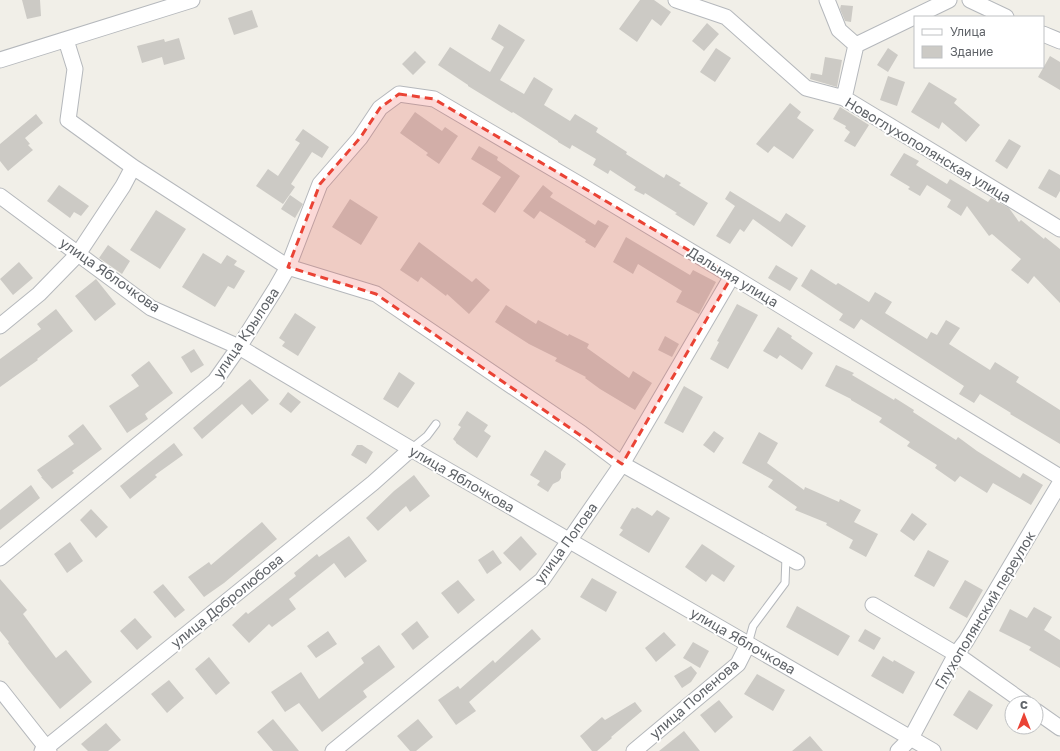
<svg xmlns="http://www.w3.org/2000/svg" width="1060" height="751" viewBox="0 0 1060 751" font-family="'Golos Text',sans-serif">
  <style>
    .building { fill: #cccac5 }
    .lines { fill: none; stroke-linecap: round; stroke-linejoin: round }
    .service-casing { stroke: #b5b8bc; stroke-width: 9 }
    .minor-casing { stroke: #b5b8bc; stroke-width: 17 }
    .service { stroke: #fff; stroke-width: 7 }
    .minor { stroke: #fff; stroke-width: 15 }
    .marked { fill: #ea4335; fill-opacity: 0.2; stroke: #ea4335; stroke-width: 3; stroke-dasharray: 8 5; stroke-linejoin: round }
    .labels { text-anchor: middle; stroke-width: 4; stroke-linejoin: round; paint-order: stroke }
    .street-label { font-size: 14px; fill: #5f6368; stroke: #fff }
  </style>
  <rect width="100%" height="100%" fill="#f1efe8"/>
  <path class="building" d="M 22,0 L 40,0 L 41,16 L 27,19 Z
    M 640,0 L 654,0 L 671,12 L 661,26 L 652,19 L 637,42 L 619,29 Z
    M 841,5 L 853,6 L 851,22 L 845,21 L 840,9 Z
    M 252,10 L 258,27 L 234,35 L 228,18 Z
    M 707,23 L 719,34 L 704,51 L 692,41 Z
    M 499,24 L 525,40 L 500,80 L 524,94 L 534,77 L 553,89 L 544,105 L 570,121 L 575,114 L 598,128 L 596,132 L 627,152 L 626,154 L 664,178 L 666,174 L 681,183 L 679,185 L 708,203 L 694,226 L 675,214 L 677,213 L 645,193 L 644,195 L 634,190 L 636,187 L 610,170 L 608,174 L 593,165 L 596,159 L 572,145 L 570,149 L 558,142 L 558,141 L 513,112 L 512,113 L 468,86 L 468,85 L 438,65 L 450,47 L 480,66 L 490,72 L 504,47 L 491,39 Z
    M 179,38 L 185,59 L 164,65 L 162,57 L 142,63 L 137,46 L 164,39 L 165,42 Z
    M 716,48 L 731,58 L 715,82 L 700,72 Z
    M 888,48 L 898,55 L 888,72 L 877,65 Z
    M 415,51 L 426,62 L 413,75 L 402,64 Z
    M 1050,56 L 1060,62 L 1060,90 L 1038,77 Z
    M 825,57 L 842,60 L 837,87 L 810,79 L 811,73 L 822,75 Z
    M 888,76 L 905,82 L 897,106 L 880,100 Z
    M 929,82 L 957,99 L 954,103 L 980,125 L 966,142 L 942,122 L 939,129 L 911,112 Z
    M 790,103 L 801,112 L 797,118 L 814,130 L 793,159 L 774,146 L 768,153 L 756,144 Z
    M 840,107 L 869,125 L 855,147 L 844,141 L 850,132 L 845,128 L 846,126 L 833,119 Z
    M 415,112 L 442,131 L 445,127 L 458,136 L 439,164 L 426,155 L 428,153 L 400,133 Z
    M 36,114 L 43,123 L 25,138 L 30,144 L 28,145 L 33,150 L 8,171 L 0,161 L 0,144 Z
    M 303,129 L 329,147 L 322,158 L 312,152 L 291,184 L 295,187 L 283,204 L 256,186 L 268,169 L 278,176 L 300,143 L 295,140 Z
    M 1009,139 L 1021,146 L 1007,169 L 995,161 Z
    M 479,146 L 498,157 L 497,160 L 520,176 L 495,213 L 482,204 L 501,177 L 471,159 Z
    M 904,153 L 919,161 L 916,165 L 947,184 L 950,179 L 988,202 L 991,198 L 1009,208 L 1019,222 L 1021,220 L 1044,239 L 1045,237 L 1060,249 L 1060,303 L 1034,276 L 1028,284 L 1011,270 L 1021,259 L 992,234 L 989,236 L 967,206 L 961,216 L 947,207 L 951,200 L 927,185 L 920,196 L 908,189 L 910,187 L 890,175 Z
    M 1049,169 L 1060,175 L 1060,191 L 1056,198 L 1038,188 Z
    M 59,185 L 89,206 L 81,216 L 74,212 L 70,218 L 47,201 Z
    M 543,185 L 553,193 L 550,197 L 595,225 L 598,220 L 609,226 L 595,248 L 585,242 L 586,240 L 540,211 L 534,219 L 523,211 Z
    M 730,191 L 780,222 L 786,213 L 806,226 L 792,247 L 753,219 L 744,232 L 740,229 L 730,244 L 716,236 L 735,206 L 725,199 Z
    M 290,195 L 303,204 L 295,218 L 281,209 Z
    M 350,199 L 378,217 L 361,245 L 332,227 Z
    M 156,210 L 186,229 L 160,269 L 130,250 Z
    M 626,237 L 690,275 L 693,270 L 716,282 L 699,314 L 676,302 L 682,291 L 638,264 L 633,274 L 613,262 Z
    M 419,242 L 472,282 L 476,278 L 490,290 L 469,314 L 447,294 L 446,296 L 421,277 L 418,282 L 400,270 Z
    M 108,245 L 130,261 L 122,274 L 99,258 Z
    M 203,253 L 221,264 L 227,255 L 237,261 L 234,265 L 245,271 L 234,289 L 228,286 L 215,307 L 182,287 Z
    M 19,262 L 33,278 L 13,295 L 0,279 Z
    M 776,265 L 798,278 L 790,291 L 768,278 Z
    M 811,269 L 836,285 L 838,283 L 869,302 L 875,292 L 892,302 L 885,313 L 927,339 L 931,332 L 937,335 L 946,320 L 960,328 L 949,344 L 990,370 L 995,362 L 1019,377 L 1016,382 L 1060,410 L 1060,444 L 1010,414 L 1011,413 L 980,394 L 974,403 L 959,394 L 964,386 L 861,319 L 854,329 L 839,320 L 843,314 L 801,286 Z
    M 96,279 L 116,304 L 95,321 L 75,296 Z
    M 737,304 L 758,315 L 728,369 L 710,359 L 719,342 L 717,341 Z
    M 506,305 L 536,324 L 538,320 L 568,336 L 569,334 L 589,344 L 587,348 L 629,378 L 633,371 L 652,383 L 635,410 L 600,389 L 585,378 L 586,377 L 555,361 L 557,358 L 529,344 L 495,322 Z
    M 56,309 L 73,331 L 37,359 L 38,360 L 0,387 L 0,359 L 41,329 L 37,324 Z
    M 295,313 L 316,327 L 298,356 L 282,346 L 285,342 L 279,338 Z
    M 778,327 L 792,336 L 791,338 L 813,353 L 802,370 L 780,355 L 777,359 L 763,351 Z
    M 665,336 L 679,344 L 672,357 L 658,350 Z
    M 194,349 L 204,365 L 191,373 L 181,357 Z
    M 149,361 L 173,393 L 145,414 L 148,419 L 127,433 L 109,406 L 139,386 L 131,375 Z
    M 836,365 L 854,373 L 852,375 L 894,400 L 895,398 L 914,410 L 913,412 L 956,440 L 958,437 L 977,451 L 1020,478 L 1023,473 L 1043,485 L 1031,505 L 993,483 L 987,493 L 960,476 L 955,482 L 935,468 L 937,465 L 907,446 L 910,442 L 879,422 L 882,418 L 851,400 L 851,399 L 825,386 Z
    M 399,372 L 415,383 L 398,408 L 383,399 Z
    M 250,379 L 269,400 L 252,415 L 242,404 L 202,439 L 193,428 Z
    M 684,386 L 703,397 L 683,433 L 664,423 Z
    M 288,392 L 301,402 L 291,413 L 279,404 Z
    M 467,411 L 488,425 L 484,431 L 491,436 L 477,458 L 456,443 L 456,442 L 453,439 L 461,427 L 458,425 Z
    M 83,424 L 102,449 L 72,471 L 74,473 L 52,489 L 41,477 L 42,477 L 37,470 L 74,444 L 68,436 Z
    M 714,431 L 724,438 L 714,453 L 703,445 Z
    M 759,432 L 778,443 L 767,463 L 804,490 L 805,487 L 839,502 L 840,499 L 861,510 L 854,522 L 878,534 L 866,557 L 849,548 L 853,540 L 826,525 L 827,523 L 795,510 L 797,507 L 768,487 L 773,480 L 742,463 Z
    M 174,443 L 183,455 L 155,475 L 157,477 L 130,499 L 120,486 Z
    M 357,445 L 362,445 L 373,452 L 366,464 L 351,455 Z
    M 545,450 L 566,464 L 561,472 L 561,478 L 559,481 L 553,484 L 548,492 L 537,485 L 540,481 L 530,475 Z
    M 414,475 L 430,496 L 410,512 L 406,506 L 378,531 L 366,518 L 394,491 Z
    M 31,485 L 40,498 L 0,530 L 0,510 Z
    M 637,507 L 652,516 L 657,510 L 670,518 L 649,553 L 619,535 L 623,530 L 620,528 L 632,508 L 635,509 Z
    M 91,509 L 108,527 L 96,538 L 80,520 Z
    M 912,513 L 927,524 L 914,541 L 900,531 Z
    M 262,522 L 277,539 L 248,563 L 224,583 L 204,597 L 188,577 L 209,562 L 211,565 Z
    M 349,536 L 367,561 L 345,578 L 334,563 L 289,599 L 296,609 L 272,627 L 269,624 L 249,643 L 232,625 L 246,612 L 248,614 L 296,576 L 294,573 L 317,554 L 319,557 Z
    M 521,536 L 537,554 L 520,571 L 503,553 Z
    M 70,542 L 83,561 L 67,573 L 54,554 Z
    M 702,544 L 735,566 L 724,582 L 712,574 L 706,582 L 685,567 Z
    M 493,550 L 502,563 L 487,574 L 478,560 Z
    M 928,550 L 949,561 L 934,587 L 914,576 Z
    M 592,578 L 617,592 L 606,612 L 580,597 Z
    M 0,579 L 27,610 L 23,614 L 56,658 L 66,650 L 92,682 L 60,709 L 27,668 L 8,643 L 9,642 L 0,631 Z
    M 458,580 L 475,600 L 458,614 L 441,593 Z
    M 965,580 L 983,590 L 967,618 L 949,608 Z
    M 163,584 L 185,610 L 175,618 L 153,592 Z
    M 797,606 L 850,636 L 838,656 L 786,627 Z
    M 1034,607 L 1052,617 L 1044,630 L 1060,640 L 1060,668 L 1029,650 L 1031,647 L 999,631 L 1010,609 L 1027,618 Z
    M 135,618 L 152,637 L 137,650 L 120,631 Z
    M 417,621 L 429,637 L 413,650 L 401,634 Z
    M 532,629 L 541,639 L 469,702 L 476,711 L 456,725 L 438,700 L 458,686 L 460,689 L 493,660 L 495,663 Z
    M 865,629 L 881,638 L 874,650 L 858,641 Z
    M 328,631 L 337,644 L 316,658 L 307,646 Z
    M 664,632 L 676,645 L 656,662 L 645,648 Z
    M 693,642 L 709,651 L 700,668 L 683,658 Z
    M 379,645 L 395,667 L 363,691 L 367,697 L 322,732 L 299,703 L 285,712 L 271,692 L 301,672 L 319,699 L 364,663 L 361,658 Z
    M 883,656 L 893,662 L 894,660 L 915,672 L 903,694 L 871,676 Z
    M 209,657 L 230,683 L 216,695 L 195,669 Z
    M 691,666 L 697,673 L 691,682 L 682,688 L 674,676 Z
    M 757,674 L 785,690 L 773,711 L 744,694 Z
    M 169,680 L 184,698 L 167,713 L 151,694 Z
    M 969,690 L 993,705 L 977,730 L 953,715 Z
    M 719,700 L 733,717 L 715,733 L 700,715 Z
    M 635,702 L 642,711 L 611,737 L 612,738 L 597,751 L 592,751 L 580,736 L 602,717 L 605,720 Z
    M 273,719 L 299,751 L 273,751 L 257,732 Z
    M 418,719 L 433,737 L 416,751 L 410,751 L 397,736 Z
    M 106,723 L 121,740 L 108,751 L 88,751 L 81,744 Z
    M 684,731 L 700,751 L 659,751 Z
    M 810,736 L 823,751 L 792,751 Z"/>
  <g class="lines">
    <defs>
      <path id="service" d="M 411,449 L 427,436 L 436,424
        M 748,644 L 753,626 L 785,583 L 786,557"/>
      <path id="minor" d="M 676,0 L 726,17 L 806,88 L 844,98 L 1060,229
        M 827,0 L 839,30 L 856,45
        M 970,0 L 1006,17
        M 1043,34 L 1060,41
        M 66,40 L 75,69 L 68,120 L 133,167 L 288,267 L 376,294 L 581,433 L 622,464 L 797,562
        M 0,60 L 192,0
        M 844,98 L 856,45 L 949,0
        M 0,196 L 151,308 L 239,347 L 411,449 L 933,751
        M 0,326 L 39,294 L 78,254 L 123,186 L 133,167
        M 0,558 L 215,381 L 239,347 L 276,288 L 288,267 L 320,184 L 360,138 L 380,108 L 399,94 L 434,99 L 579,184 L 732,276 L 1060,477
        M 873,605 L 956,654 L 1025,703
        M 0,689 L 49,751
        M 1036,711 L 1060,728
        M 42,751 L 373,483 L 411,449
        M 333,751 L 542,580 L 622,464 L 732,276
        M 634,751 L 738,664 L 748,644
        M 898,751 L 911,738 L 956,654 L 966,641 L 1060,483"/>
    </defs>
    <use href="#service" class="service-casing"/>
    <use href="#minor" class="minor-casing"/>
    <use href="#service" class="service"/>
    <use href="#minor" class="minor"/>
  </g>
  <path class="marked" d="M 399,94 L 434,99 L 732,276 L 622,464 L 376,294 L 288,267 L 320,184 L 360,138 L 380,108 Z"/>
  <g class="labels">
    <g class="street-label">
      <text transform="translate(928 150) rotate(31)" y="5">Новоглухополянская улица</text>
      <text transform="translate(110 275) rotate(35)" y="5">улица Яблочкова</text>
      <text transform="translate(733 277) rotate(31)" y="5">Дальняя улица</text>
      <text transform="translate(246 333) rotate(-56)" y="5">улица Крылова</text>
      <text transform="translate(462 479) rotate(30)" y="5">улица Яблочкова</text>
      <text transform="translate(566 543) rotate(-54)" y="5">улица Попова</text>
      <text transform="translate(227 601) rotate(-39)" y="5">улица Добролюбова</text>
      <text transform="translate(985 610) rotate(-59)" y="5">Глухополянский переулок</text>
      <text transform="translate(743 641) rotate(30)" y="5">улица Яблочкова</text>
      <text transform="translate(694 699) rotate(-41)" y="5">улица Поленова</text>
    </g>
  </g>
  <rect x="914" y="16" width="130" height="52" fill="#ffffff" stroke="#bfc1c3"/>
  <rect x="922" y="29" width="20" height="6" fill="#ffffff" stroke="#bfc1c3"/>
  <text x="950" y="36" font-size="12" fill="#5f6368">Улица</text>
  <rect x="922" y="46" width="20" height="12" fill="#cccac5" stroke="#bfc1c3"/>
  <text x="950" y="56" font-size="12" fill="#5f6368">Здание</text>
  <g transform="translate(1024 715)"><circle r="19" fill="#ffffff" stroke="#bfc1c3"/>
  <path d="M0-3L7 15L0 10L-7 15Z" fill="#ea4335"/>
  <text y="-6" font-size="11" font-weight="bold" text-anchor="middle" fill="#5f6368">С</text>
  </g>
</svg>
